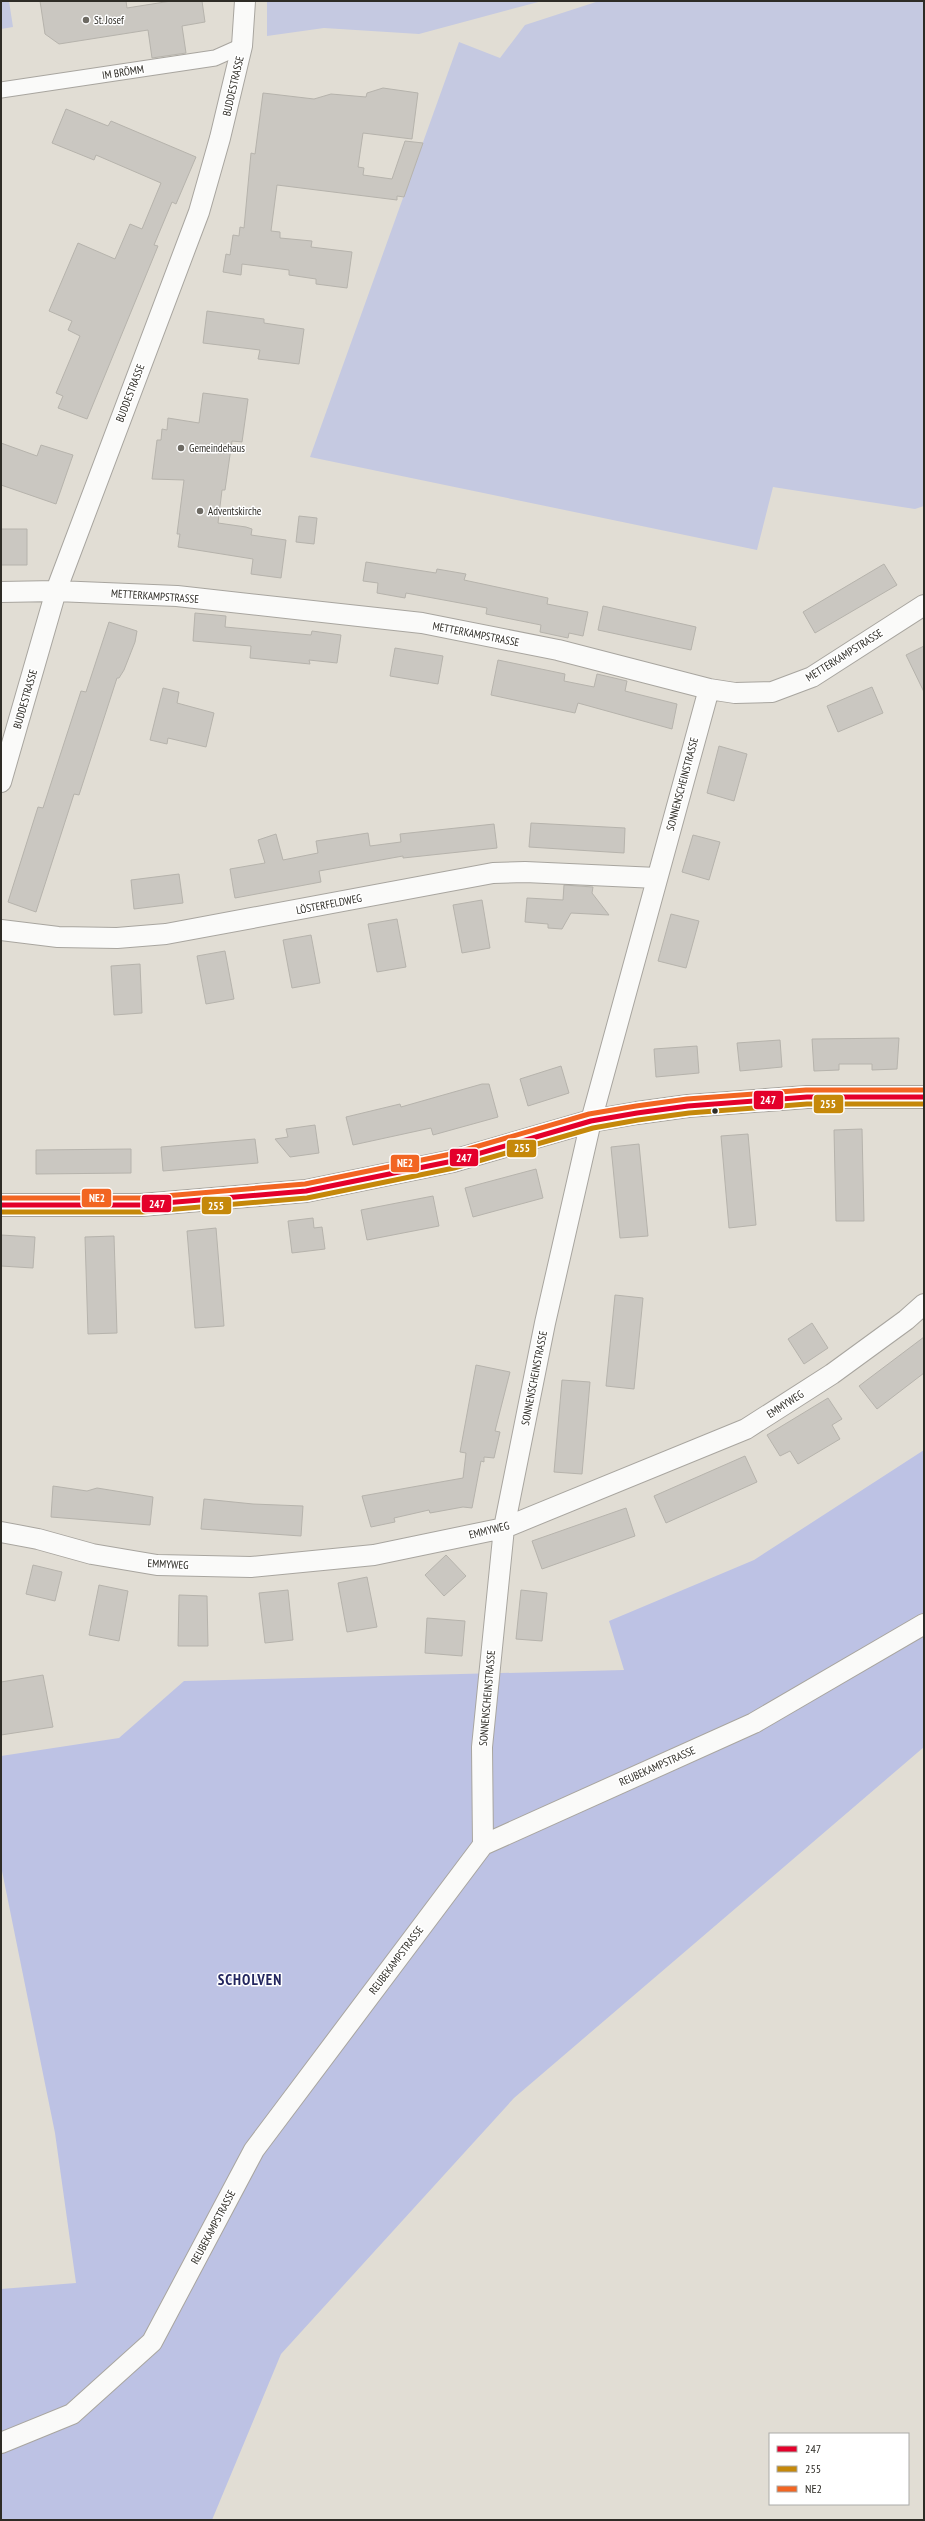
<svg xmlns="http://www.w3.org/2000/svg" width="925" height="2521" viewBox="0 0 925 2521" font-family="'PT Sans Narrow',sans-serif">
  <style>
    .green { fill: #c5c9e1 }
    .forest { fill: #bdc2e4 }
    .building { fill: #cac7c1; stroke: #b6b3ac }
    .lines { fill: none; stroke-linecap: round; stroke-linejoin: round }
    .pedestrian-casing { stroke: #a8a59f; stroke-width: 17 }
    .minor-casing { stroke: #a8a59f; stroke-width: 22 }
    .tertiary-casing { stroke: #a8a59f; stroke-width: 24 }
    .pedestrian { stroke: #fafaf9; stroke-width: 15 }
    .minor { stroke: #fafaf9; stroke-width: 20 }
    .tertiary { stroke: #fafaf9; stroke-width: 22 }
    .bus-1-casing { stroke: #fff; stroke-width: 8 }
    .bus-2-casing { stroke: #fff; stroke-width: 8 }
    .bus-3-casing { stroke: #fff; stroke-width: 8 }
    .bus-1 { stroke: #e4002b; stroke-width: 5 }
    .bus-2 { stroke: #c5880a; stroke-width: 5 }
    .bus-3 { stroke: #f26522; stroke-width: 5 }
    .poi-dot { fill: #6d6a63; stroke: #fff; stroke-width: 1.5 }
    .bus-dot { fill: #2e2c26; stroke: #fff; stroke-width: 1.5 }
    .labels { text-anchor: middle; stroke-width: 3; stroke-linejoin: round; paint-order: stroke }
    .poi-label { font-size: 11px; fill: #2e2c26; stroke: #fff; text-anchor: start }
    .street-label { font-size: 11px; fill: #2e2c26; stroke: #fff }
    .district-label { font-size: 15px; font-weight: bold; letter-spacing: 1px; fill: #23265f; stroke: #fff }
    .line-badge { stroke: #fff; stroke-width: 1.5 }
    .badge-label { font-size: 11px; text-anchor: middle; font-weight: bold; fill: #fff }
  </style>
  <rect width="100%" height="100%" fill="#e1ddd4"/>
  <path class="green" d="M 1,1 L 9,1 L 13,27 L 1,29 Z
    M 267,1 L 542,1 L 419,34 L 324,28 L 267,36 Z
    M 599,1 L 924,1 L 924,506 L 915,509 L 773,487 L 757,550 L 310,457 L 459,42 L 500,58 L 525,25 Z"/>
  <path class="forest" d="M 924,1450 L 924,1747 L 514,2098 L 281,2354 L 212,2520 L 1,2520 L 1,2289 L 76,2283 L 55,2133 L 1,1866 L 1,1756 L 119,1738 L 184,1681 L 624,1670 L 609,1621 L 754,1560 Z"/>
  <path class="building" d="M 40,1 L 126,1 L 127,8 L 171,1 L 202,1 L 205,22 L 182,26 L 186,53 L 152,58 L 148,30 L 59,44 L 45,34 Z
    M 383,88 L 418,93 L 412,139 L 363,133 L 358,167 L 364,168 L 363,175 L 392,179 L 405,141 L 423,143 L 404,197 L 397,196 L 397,200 L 277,185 L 271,231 L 280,232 L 280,238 L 312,241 L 311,247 L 352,252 L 347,288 L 316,284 L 316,279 L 289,275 L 289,270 L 242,264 L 241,275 L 223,272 L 226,254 L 230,255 L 233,235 L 239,236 L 240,227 L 244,228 L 251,153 L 255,154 L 263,93 L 314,99 L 331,94 L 366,97 L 367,93 Z
    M 66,109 L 108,126 L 111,121 L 196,157 L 176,204 L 172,202 L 154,245 L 158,246 L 87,419 L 58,408 L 63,396 L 56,393 L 80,336 L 68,330 L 72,321 L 49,311 L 78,243 L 115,259 L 130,224 L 142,229 L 161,183 L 96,155 L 94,160 L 52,143 Z
    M 207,311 L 264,319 L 264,323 L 304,329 L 299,364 L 258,359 L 260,350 L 203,343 Z
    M 203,393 L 248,399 L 242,442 L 232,441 L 225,490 L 222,490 L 218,523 L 246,527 L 252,529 L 251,535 L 286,540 L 281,578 L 251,574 L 253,559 L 178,547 L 180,534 L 177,534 L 184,480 L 152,479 L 157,440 L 161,440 L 162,429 L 167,430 L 168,418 L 199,423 Z
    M 1,443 L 37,456 L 41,445 L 73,455 L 56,504 L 1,485 Z
    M 299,516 L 317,518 L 314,544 L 296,542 Z
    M 1,529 L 27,529 L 27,565 L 1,565 Z
    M 366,562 L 436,573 L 437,569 L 466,574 L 464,580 L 548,598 L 547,604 L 588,612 L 583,636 L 569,633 L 568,638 L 540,632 L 541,625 L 486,614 L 487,608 L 406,593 L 405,598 L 377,593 L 378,583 L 363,581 Z
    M 884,564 L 897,585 L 815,633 L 803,612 Z
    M 603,606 L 696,627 L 691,650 L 598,630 Z
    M 195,613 L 226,616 L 225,627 L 311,635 L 312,631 L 341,635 L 337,663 L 309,660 L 310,664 L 250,658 L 251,646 L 193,641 Z
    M 109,622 L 137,631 L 135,642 L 124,670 L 119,678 L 117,678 L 79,795 L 74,794 L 36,912 L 8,902 L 38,807 L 43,808 L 81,691 L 86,692 Z
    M 924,646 L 924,692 L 906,655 Z
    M 395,648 L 443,656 L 438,684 L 390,676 Z
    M 498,660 L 565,674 L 564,681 L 594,687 L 597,674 L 627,681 L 625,691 L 677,704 L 672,729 L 578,703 L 575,713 L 491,695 Z
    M 872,687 L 883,713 L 838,732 L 827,706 Z
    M 163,688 L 179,692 L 177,703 L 214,713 L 206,747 L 168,738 L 167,744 L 150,740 Z
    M 719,746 L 747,754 L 734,801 L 707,793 Z
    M 531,823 L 625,828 L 624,853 L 529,847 Z
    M 494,824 L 497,848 L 403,858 L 403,856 L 319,871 L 321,882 L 235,898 L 234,893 L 230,869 L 265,863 L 258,840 L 276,834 L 283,860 L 318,853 L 316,841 L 368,833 L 370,846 L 401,842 L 400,834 Z
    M 693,835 L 720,842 L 709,880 L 682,872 Z
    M 179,874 L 183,903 L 134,909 L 131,880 Z
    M 564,885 L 593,887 L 592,893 L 609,915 L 571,913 L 562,929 L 548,928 L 548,924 L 525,922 L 527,898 L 563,900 Z
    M 482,900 L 490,948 L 462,953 L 453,905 Z
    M 671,914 L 699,921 L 686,968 L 658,961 Z
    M 397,919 L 406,967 L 377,972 L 368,924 Z
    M 311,935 L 320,983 L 292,988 L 283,940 Z
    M 225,951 L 234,999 L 206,1004 L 197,956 Z
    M 140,964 L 142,1013 L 114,1015 L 111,966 Z
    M 899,1038 L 897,1069 L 872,1070 L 872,1064 L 839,1064 L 839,1070 L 814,1071 L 812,1039 Z
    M 780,1040 L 782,1067 L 740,1071 L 737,1043 Z
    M 697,1046 L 699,1073 L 656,1077 L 654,1049 Z
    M 561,1066 L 569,1093 L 528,1106 L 520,1079 Z
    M 482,1084 L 489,1084 L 498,1117 L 433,1135 L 431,1128 L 353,1145 L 346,1117 L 400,1104 L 401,1107 Z
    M 315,1125 L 319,1153 L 290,1157 L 275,1139 L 288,1137 L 286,1129 Z
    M 862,1129 L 864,1221 L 836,1221 L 834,1130 Z
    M 748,1134 L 756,1225 L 729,1228 L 721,1136 Z
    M 255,1139 L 258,1163 L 163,1171 L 161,1147 Z
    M 639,1144 L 648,1236 L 620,1238 L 611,1147 Z
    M 131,1149 L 131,1173 L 36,1174 L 36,1150 Z
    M 536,1169 L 543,1198 L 473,1217 L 465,1188 Z
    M 433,1196 L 439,1226 L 367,1240 L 361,1210 Z
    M 313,1218 L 314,1228 L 322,1227 L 325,1249 L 292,1253 L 288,1221 Z
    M 216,1228 L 224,1326 L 195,1328 L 187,1231 Z
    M 1,1235 L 35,1237 L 33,1268 L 1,1266 Z
    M 114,1236 L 117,1333 L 88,1334 L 85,1237 Z
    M 615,1295 L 643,1298 L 634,1389 L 606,1386 Z
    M 812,1323 L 828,1348 L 804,1364 L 788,1339 Z
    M 924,1337 L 924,1373 L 877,1409 L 859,1386 Z
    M 476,1365 L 510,1372 L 495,1431 L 500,1432 L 494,1458 L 484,1457 L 484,1462 L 481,1461 L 472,1508 L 463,1507 L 430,1513 L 429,1510 L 394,1518 L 395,1522 L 371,1527 L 362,1496 L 463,1478 L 466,1453 L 460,1452 Z
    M 562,1380 L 590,1382 L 582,1474 L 554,1472 Z
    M 828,1398 L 842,1419 L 832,1425 L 840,1439 L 798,1464 L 790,1451 L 780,1456 L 767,1435 Z
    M 745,1456 L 757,1482 L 666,1523 L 654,1496 Z
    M 53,1486 L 87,1491 L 97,1488 L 153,1497 L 150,1525 L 51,1517 Z
    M 204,1499 L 253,1504 L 303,1506 L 301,1536 L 201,1529 Z
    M 626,1508 L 635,1536 L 542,1569 L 532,1541 Z
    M 446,1555 L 466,1576 L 444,1596 L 425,1575 Z
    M 33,1565 L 62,1572 L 55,1601 L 26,1594 Z
    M 367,1577 L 377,1627 L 347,1632 L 338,1583 Z
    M 99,1585 L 128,1591 L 119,1641 L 89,1635 Z
    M 288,1590 L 293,1640 L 265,1643 L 259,1593 Z
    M 521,1590 L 547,1593 L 542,1641 L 516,1639 Z
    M 179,1595 L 207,1596 L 208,1646 L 178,1646 Z
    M 427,1618 L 465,1621 L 462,1656 L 425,1653 Z
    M 43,1675 L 53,1727 L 1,1735 L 1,1682 Z"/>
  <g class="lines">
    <defs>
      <path id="pedestrian" d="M 1,90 L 215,58 L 242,46"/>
      <path id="minor" d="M 1,592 L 56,591 L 177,596 L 422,623 L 558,650 L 709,689 L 735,693 L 772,692 L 812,677 L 924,605
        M 1,782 L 56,591 L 199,212 L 220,138 L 242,46 L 245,1
        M 1,930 L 58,937 L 117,938 L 166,934 L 493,873 L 525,872 L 657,878
        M 1,1532 L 38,1539 L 92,1554 L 157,1565 L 251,1567 L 374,1555 L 504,1528 L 746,1429 L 832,1374 L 906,1320 L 924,1304
        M 483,1845 L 482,1747 L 504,1528 L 545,1323 L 591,1121 L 709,689
        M 1,2443 L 72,2414 L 152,2342 L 254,2150 L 483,1845 L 754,1723 L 924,1624"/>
      <path id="tertiary" d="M 1,1205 L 141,1205 L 306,1191 L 453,1161 L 591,1121 L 637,1113 L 688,1106 L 807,1097 L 924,1097"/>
    </defs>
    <use href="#pedestrian" class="pedestrian-casing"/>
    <use href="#minor" class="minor-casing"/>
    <use href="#tertiary" class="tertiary-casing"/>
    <use href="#pedestrian" class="pedestrian"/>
    <use href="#minor" class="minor"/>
    <use href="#tertiary" class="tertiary"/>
    <defs>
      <path id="bus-1" d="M 1,1205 L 141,1205 L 306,1191 L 453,1161 L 591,1121 L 637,1113 L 688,1106 L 807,1097 L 924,1097"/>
      <path id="bus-2" d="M 1,1212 L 142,1212 L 307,1198 L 454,1168 L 593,1128 L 638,1120 L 689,1113 L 807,1104 L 924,1104"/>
      <path id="bus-3" d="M 1,1198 L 141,1198 L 305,1184 L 451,1154 L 589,1114 L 636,1106 L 687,1099 L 806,1090 L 924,1090"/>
    </defs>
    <use href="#bus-1" class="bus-1-casing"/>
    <use href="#bus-2" class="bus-2-casing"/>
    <use href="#bus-3" class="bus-3-casing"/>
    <use href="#bus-1" class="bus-1"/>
    <use href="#bus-2" class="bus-2"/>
    <use href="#bus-3" class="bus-3"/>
  </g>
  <g class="poi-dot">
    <circle cx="86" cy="20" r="4"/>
    <circle cx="181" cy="448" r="4"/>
    <circle cx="200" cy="511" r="4"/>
  </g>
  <circle class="bus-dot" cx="715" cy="1111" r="3.5"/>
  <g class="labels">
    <g class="poi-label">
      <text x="94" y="24">St. Josef</text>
      <text x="189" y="452">Gemeindehaus</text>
      <text x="208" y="515">Adventskirche</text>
    </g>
    <g class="street-label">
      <text transform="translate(123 72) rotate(-9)" y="4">IM BRÖMM</text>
      <text transform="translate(233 86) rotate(-77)" y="4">BUDDESTRASSE</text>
      <text transform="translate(130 393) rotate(-69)" y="4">BUDDESTRASSE</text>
      <text transform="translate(155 596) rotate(4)" y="4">METTERKAMPSTRASSE</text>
      <text transform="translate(476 634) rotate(11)" y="4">METTERKAMPSTRASSE</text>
      <text transform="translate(844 655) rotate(-32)" y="4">METTERKAMPSTRASSE</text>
      <text transform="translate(25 699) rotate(-74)" y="4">BUDDESTRASSE</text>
      <text transform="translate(682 784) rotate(-75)" y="4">SONNENSCHEINSTRASSE</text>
      <text transform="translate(329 904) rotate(-11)" y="4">LÖSTERFELDWEG</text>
      <text transform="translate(534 1378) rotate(-79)" y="4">SONNENSCHEINSTRASSE</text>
      <text transform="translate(785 1404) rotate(-33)" y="4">EMMYWEG</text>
      <text transform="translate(489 1530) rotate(-14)" y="4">EMMYWEG</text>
      <text transform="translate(168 1564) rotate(3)" y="4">EMMYWEG</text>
      <text transform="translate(487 1698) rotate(-85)" y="4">SONNENSCHEINSTRASSE</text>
      <text transform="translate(657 1766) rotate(-24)" y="4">REUBEKAMPSTRASSE</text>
      <text transform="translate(396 1960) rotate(-53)" y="4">REUBEKAMPSTRASSE</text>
      <text transform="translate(213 2227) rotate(-62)" y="4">REUBEKAMPSTRASSE</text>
    </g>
    <g class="district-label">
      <text x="250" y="1985">SCHOLVEN</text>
    </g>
  </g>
  <g class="line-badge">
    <rect x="753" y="1090" width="31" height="20" rx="4" fill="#e4002b"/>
    <rect x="813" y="1094" width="31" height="20" rx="4" fill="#c5880a"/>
    <rect x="506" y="1139" width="31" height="19" rx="4" fill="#c5880a"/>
    <rect x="449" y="1148" width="30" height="19" rx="4" fill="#e4002b"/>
    <rect x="390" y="1154" width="30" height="19" rx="4" fill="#f26522"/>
    <rect x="81" y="1188" width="31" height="20" rx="4" fill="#f26522"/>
    <rect x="141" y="1194" width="31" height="19" rx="4" fill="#e4002b"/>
    <rect x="201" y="1196" width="31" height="19" rx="4" fill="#c5880a"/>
  </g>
  <g class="badge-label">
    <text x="768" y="1104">247</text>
    <text x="828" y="1108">255</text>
    <text x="522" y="1152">255</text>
    <text x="464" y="1162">247</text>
    <text x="405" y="1167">NE2</text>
    <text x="97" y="1202">NE2</text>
    <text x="157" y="1208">247</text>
    <text x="216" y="1210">255</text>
  </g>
  <rect width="925" height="2521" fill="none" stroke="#2e2c26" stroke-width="4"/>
  <rect x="769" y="2433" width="140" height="72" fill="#ffffff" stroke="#ababa8"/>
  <rect x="777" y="2446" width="20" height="6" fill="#e4002b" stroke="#ababa8"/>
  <text x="805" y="2453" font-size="12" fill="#2e2c26">247</text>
  <rect x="777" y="2466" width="20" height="6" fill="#c5880a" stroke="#ababa8"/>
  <text x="805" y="2473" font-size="12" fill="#2e2c26">255</text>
  <rect x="777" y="2486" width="20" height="6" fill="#f26522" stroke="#ababa8"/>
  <text x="805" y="2493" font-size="12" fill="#2e2c26">NE2</text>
</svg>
